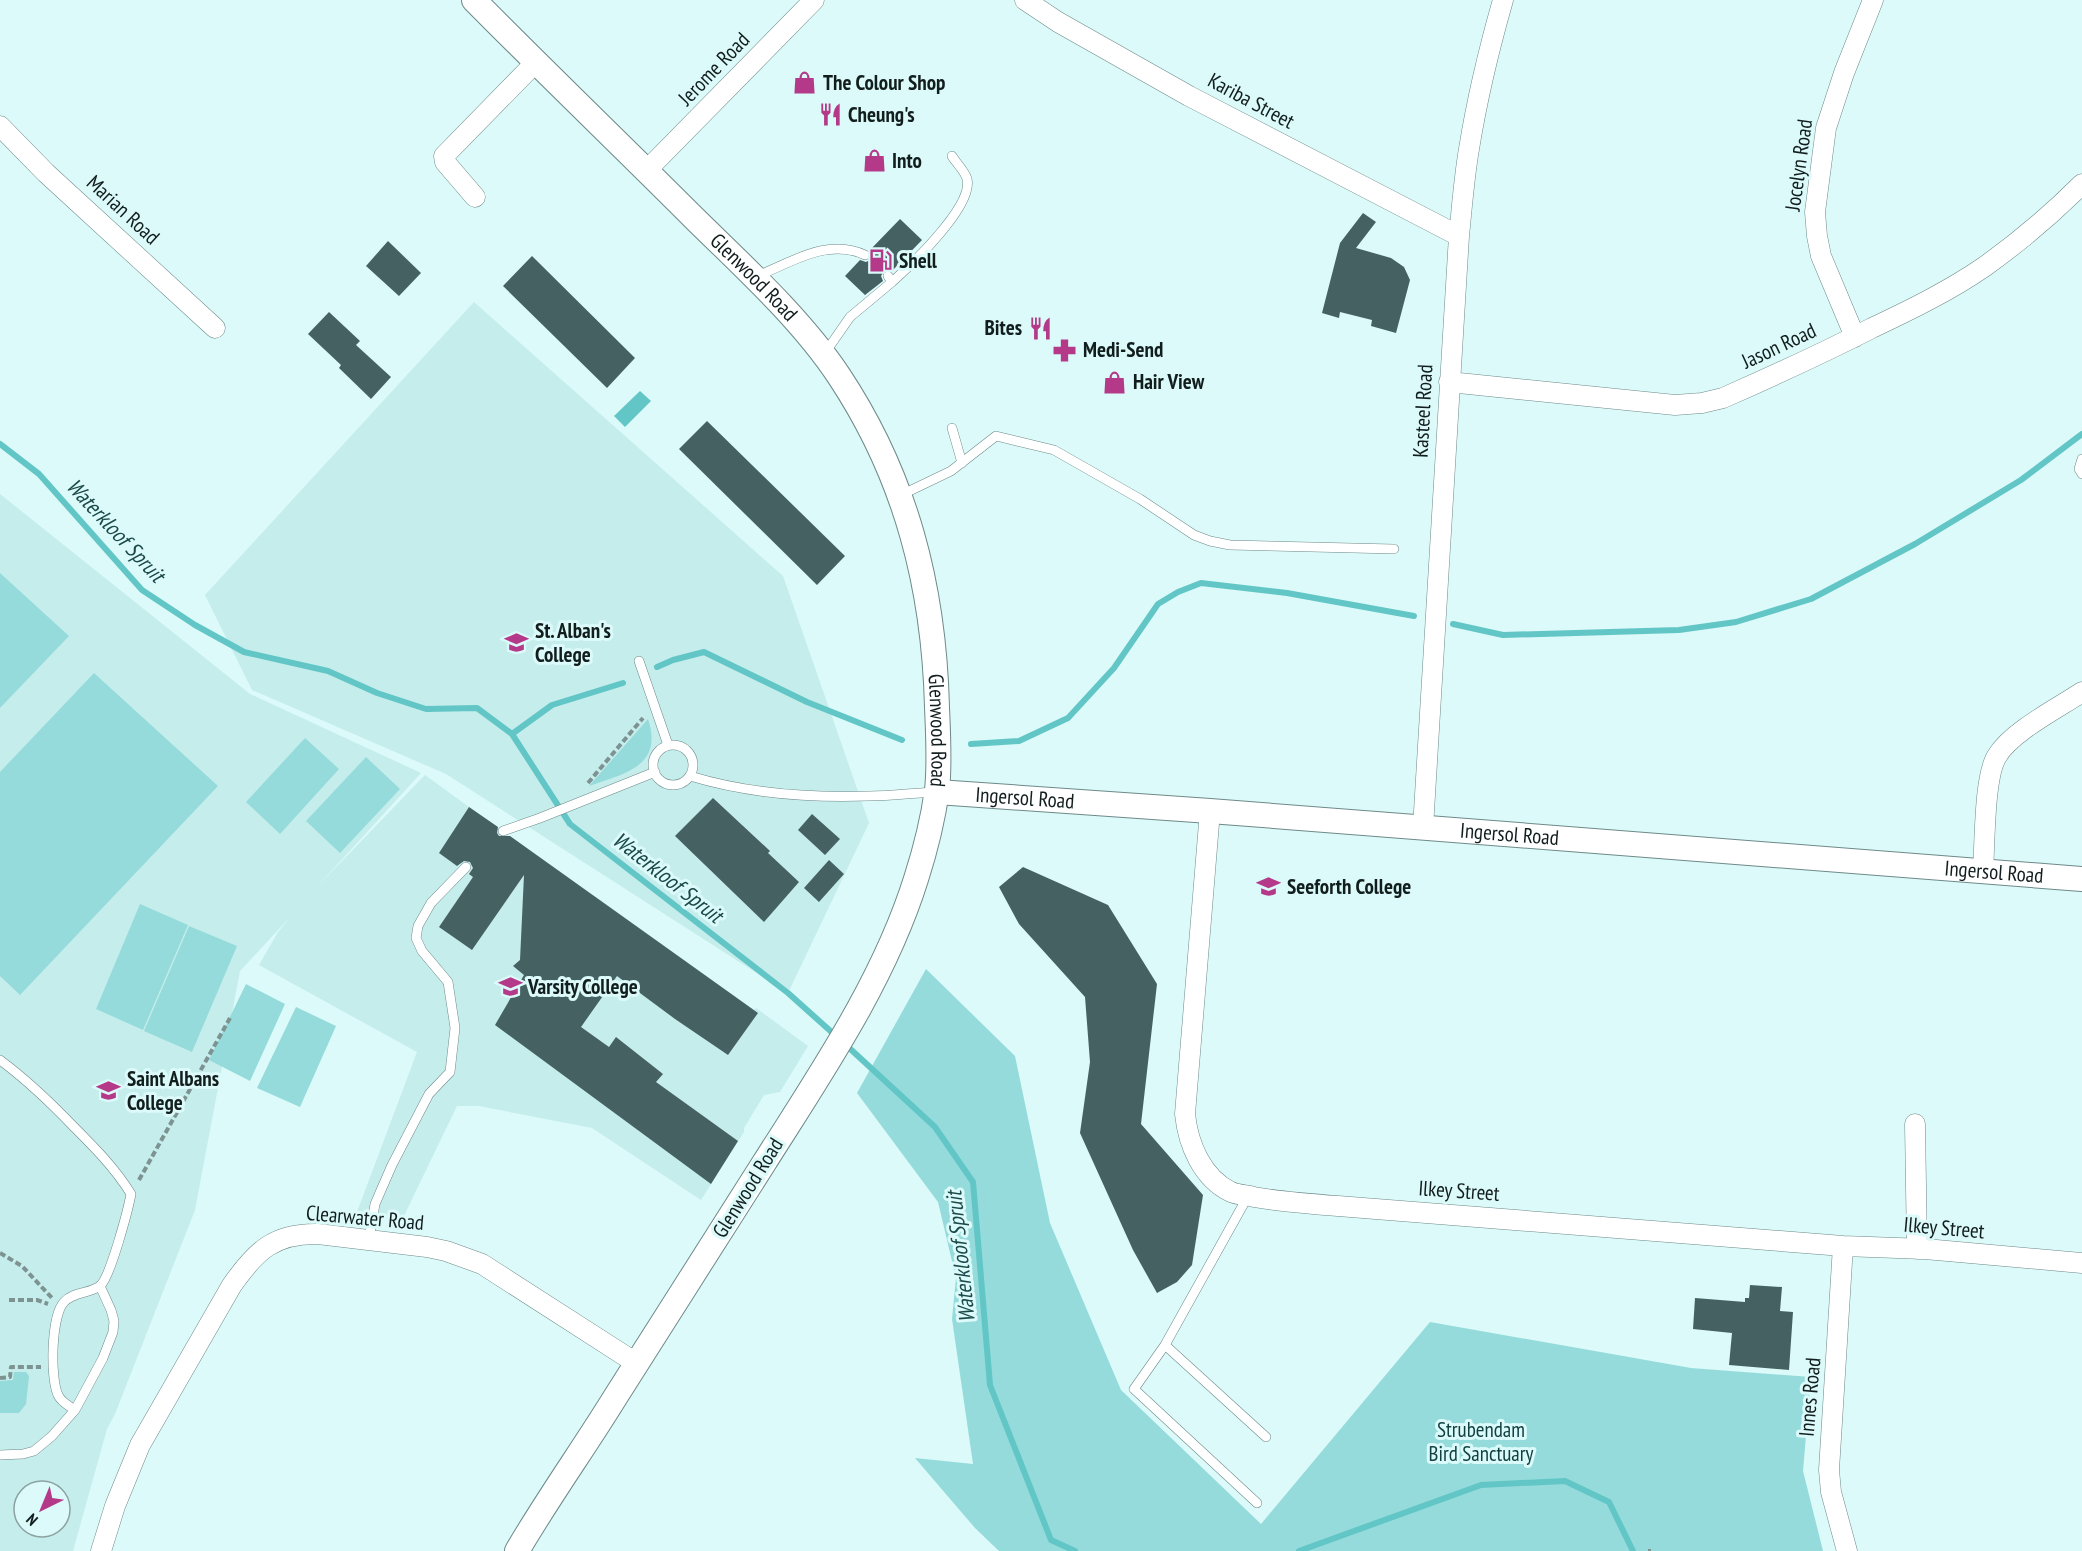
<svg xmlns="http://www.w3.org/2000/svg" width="2082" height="1551" viewBox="0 0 2082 1551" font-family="'PT Sans Narrow',sans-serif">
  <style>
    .built { fill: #c5edec; fill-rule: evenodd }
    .green { fill: #96dbdb }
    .water { fill: #62c6c6 }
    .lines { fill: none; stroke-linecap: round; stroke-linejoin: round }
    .stream { stroke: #62c6c6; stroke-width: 6 }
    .building { fill: #466161 }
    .service-casing { stroke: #6e8989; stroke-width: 10 }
    .minor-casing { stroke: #6e8989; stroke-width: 21 }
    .tertiary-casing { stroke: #6e8989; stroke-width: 26 }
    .path { stroke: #7d9392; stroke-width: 4; stroke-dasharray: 6 3; stroke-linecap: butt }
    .service { stroke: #fff; stroke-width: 9 }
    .minor { stroke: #fff; stroke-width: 20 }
    .tertiary { stroke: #fff; stroke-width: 24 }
    .labels { text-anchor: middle; stroke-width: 6; stroke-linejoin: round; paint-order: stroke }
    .street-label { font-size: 21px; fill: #121d1d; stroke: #dbfaf9 }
    .poi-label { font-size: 21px; font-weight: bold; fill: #121d1d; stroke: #dbfaf9; text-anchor: start }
    .park-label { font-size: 21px; fill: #124141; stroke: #dbfaf9 }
    .water-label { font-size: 22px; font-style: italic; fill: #1b4949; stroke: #dbfaf9 }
  </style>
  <rect width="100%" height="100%" fill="#dbfaf9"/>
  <path class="built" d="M 474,302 L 783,576 L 869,823 L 788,993 L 446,774 L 252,690 L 205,595 Z
    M 0,494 L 250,694 L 421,773 L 316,888 L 425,775 L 586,892 L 596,897 L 754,1010 L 756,1008 L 808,1046 L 780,1092 L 764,1095 L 744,1128 L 744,1132 L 701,1200 L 592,1128 L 479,1106 L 457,1106 L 401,1222 L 357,1212 L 417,1052 L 259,965 L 278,932 L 291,916 L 240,971 L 195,1210 L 115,1414 L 107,1429 L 73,1551 L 0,1551 ZM 24,1491 L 60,1491 L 60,1527 L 24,1527 Z"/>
  <path class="green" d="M 0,573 L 69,636 L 0,708 Z
    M 94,673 L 218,786 L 20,995 L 0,976 L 0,772 Z
    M 648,719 C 664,767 623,774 589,786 Z
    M 305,738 L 339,769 L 280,834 L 246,802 Z
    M 366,757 L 400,789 L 340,853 L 306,821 Z
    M 140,904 L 188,925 L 143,1030 L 96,1009 Z
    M 189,926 L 237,946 L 192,1052 L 144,1031 Z
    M 926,969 L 1015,1056 L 1050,1223 L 1121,1390 L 1261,1524 L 1430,1322 L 1691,1368 L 1811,1377 L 1803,1471 L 1823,1551 L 999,1551 L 975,1528 L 915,1458 L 973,1464 L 952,1319 L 956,1278 L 938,1202 L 857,1093 Z
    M 246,984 L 285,1004 L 250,1081 L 209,1060 Z
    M 296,1007 L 336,1026 L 300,1107 L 257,1088 Z
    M 14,1372 L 26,1372 L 29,1376 L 26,1404 L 19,1413 L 0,1413 L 0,1381 L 13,1380 Z"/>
  <path class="water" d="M 640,391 L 651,401 L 625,427 L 614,416 Z"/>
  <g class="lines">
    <path class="stream" d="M 0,444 L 39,474 L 142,590 L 195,625 L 244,652 L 328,671 L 377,693 L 426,709 L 477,708 L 512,734 L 570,824 L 788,993 L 836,1036
      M 1453,624 L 1503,635 L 1679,630 L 1736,622 L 1811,599 L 1915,544 L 2021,480 L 2082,434
      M 657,667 L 673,660 L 704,652 L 807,702 L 902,740
      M 512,734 L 552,705 L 623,683
      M 971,744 L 1019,741 L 1068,718 L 1114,668 L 1158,604 L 1178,592 L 1201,583 L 1287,593 L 1414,616
      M 846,1045 L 935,1127 L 973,1182 L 990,1385 L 1051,1540 L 1075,1551
      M 1299,1551 L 1481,1485 L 1565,1481 L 1609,1502 L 1633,1551"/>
  </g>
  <path class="building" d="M 1363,213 L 1376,222 L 1356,248 L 1391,258 L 1404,267 L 1410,280 L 1396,333 L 1371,326 L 1372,320 L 1340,312 L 1339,318 L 1322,313 L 1340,243 Z
    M 900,219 L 922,240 L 892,271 L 888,269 L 884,271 L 881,276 L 883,281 L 865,295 L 845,276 L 860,260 L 866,262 L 870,260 L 872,254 L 870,250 Z
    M 388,241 L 421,273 L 399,296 L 366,266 Z
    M 532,256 L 635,358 L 607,388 L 503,286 Z
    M 329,312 L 360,341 L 356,345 L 391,377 L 371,399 L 339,368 L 341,365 L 308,334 Z
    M 707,421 L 845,556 L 817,585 L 679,449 Z
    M 713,798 L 770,851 L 768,853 L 799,882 L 764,922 L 675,836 Z
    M 469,807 L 498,827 L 497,833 L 499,836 L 510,836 L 758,1013 L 728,1055 L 675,1019 L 617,976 L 581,1027 L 609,1047 L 616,1037 L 663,1074 L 656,1082 L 738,1141 L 711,1184 L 495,1025 L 524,975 L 513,966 L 520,960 L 524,875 L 472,950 L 439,927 L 473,877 L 469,874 L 473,868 L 470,862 L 464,861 L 457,866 L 439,853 Z
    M 812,814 L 840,839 L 825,855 L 798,830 Z
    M 829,860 L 844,874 L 819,902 L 804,888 Z
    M 1023,867 L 1108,905 L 1157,984 L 1141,1124 L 1203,1195 L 1192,1265 L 1177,1282 L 1157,1293 L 1133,1250 L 1080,1133 L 1090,1062 L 1085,997 L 1019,924 L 999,887 Z
    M 1750,1285 L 1782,1287 L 1780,1311 L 1793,1312 L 1789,1370 L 1729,1365 L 1732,1333 L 1693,1329 L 1695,1298 L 1745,1302 L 1745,1298 L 1749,1298 Z"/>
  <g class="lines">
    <defs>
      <path id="service" d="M 755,277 C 790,263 828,237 865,255
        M 892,282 C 910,266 974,206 967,179 C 965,171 956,163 952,156
        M 825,353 L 850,317 L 892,282 L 888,276
        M 952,428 L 962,463
        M 2082,459 L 2079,469 L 2082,474
        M 901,495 L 951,471 L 996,436 L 1054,450 L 1140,499 L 1194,535 L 1210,541 L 1230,545 L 1394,549
        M 639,661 L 668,745
        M653 765a20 20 0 1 1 40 0a20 20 0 1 1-40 0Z
        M 690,776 C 746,793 811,798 869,796 C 891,796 913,793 934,792
        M 503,831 L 540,818 L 655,772
        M 0,1060 C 27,1080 50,1102 73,1126 C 94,1147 115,1168 131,1194 C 128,1210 111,1274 101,1285 C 91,1294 74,1291 64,1302 C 51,1316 50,1378 58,1395 C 61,1402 69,1406 75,1410
        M 1248,1196 L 1165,1345 L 1266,1437
        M 369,1239 L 375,1204 L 392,1165 L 429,1094 L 450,1072 L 455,1028 L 448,982 L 422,951 L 416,938 L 418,926 L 431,903 L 466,867
        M 1165,1345 L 1134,1389 L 1257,1503
        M 0,1455 L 23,1454 L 34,1451 L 52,1436 L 75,1410 L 103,1358 L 113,1332 L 114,1321 L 111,1310 L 100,1286"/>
      <path id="minor" d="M 1025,0 L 1058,22 L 1189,96 L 1459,236
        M 0,126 L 46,173 L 215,328
        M 647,170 L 814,0
        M 475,197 L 445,162 L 444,156 L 536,62
        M 1855,337 L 1821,256 L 1817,236 L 1815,212 L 1826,128 L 1844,73 L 1873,0
        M 1449,382 L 1675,405 L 1702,403 L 1723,398 C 1773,376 1823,353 1872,328 C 1910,310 1949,291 1984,267 C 2019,242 2052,214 2082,184
        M 1210,811 L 1185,1114 C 1188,1144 1202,1178 1231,1192 C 1238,1195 1247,1195 1254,1197 C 1282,1202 1310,1204 1338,1206 L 1843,1246 L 1925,1249 L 2082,1263
        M 1423,828 L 1459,236 C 1462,207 1464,178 1469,149 C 1477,99 1489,49 1503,0
        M 1983,870 C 1985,844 1984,776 1997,756 C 2011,732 2058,708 2082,692
        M 1915,1124 L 1917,1249
        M 1843,1246 L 1829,1470 L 1831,1492 L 1847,1551
        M 101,1551 L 115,1506 L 140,1445 L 232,1285 C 256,1251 274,1233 318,1234 L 427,1247 L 446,1251 L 482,1264 L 636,1363"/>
      <g id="tertiary">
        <path id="s1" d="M 474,0 C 547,74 622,146 696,220 C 744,267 802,320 839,376 C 906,477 934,587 937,707 C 938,734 940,763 937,790 C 933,819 925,851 916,879 C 884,981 821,1073 764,1163 C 715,1241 665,1318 616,1396 C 584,1448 548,1498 517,1551"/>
        <path id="s2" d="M 937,792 L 1210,811 L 2082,879"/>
      </g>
    </defs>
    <use href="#service" class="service-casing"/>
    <use href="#minor" class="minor-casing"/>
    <use href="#tertiary" class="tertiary-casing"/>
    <path class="path" d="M 588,783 L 643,718
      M 139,1180 L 230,1018
      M 0,1253 L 22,1266 L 52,1298
      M 9,1300 L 37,1300 L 48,1304
      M 0,1378 L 10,1377 L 11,1367 L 41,1367
      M 1648,1551 L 1651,1551"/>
    <use href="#service" class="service"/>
    <use href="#minor" class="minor"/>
    <use href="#tertiary" class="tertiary"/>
  </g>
  <defs>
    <symbol id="shop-bare" viewBox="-9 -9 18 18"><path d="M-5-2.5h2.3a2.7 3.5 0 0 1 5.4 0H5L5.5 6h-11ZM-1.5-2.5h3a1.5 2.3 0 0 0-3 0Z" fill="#b53989" stroke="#dbfaf9" stroke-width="2.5" paint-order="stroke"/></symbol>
    <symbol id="restaurant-bare" viewBox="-9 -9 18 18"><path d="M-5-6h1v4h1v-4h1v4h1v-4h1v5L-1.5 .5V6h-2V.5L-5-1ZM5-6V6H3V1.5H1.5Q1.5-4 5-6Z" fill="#b53989" stroke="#dbfaf9" stroke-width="2.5" paint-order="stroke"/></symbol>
    <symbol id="fuel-bare" viewBox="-9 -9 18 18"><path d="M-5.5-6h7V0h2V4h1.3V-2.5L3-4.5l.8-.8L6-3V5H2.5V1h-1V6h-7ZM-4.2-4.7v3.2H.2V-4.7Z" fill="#b53989" stroke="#dbfaf9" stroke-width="2.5" paint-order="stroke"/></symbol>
    <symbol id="pharmacy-bare" viewBox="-9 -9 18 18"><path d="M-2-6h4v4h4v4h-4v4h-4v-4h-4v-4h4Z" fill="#b53989" stroke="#dbfaf9" stroke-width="2.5" paint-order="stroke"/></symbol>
    <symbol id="school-bare" viewBox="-9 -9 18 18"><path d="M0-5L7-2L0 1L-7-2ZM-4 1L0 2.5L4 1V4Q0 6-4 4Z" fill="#b53989" stroke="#dbfaf9" stroke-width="2.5" paint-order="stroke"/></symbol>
    <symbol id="university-bare" viewBox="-9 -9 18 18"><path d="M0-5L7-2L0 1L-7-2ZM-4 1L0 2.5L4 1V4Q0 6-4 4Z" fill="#b53989" stroke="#dbfaf9" stroke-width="2.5" paint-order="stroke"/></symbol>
  </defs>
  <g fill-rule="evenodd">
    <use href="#shop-bare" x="788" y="66" width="33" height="33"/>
    <use href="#restaurant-bare" x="814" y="98" width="33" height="33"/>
    <use href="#shop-bare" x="858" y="144" width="33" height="33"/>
    <use href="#fuel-bare" x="864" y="244" width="33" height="33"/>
    <use href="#restaurant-bare" x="1024" y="312" width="33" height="33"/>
    <use href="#pharmacy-bare" x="1048" y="334" width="33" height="33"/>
    <use href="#shop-bare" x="1098" y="366" width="33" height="33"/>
    <use href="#school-bare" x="500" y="626" width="33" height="33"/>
    <use href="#school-bare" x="1252" y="870" width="33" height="33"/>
    <use href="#university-bare" x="494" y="970" width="33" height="33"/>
    <use href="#school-bare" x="92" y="1074" width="33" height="33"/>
  </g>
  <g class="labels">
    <g class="street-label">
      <text transform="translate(714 69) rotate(-46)" y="7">Jerome Road</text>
      <text transform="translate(1251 101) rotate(28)" y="7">Kariba Street</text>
      <text transform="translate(1799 165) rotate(-82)" y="7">Jocelyn Road</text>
      <text transform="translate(123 210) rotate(43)" y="7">Marian Road</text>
      <text dy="7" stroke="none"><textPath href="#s1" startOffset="394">Glenwood Road</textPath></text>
      <text transform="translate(1779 346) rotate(-25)" y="7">Jason Road</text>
      <text transform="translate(1423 411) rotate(-87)" y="7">Kasteel Road</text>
      <text dy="7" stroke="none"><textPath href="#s1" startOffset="898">Glenwood Road</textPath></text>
      <text dy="7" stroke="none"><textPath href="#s2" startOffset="88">Ingersol Road</textPath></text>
      <text dy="7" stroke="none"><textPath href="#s2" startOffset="574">Ingersol Road</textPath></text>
      <text dy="7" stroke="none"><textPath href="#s2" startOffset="1060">Ingersol Road</textPath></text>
      <text transform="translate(748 1188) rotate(-58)" y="7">Glenwood Road</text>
      <text transform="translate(1459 1191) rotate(4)" y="7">Ilkey Street</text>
      <text transform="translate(365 1218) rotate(5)" y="7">Clearwater Road</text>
      <text transform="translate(1944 1228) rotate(5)" y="7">Ilkey Street</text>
      <text transform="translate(1810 1397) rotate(-85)" y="7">Innes Road</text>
    </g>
    <g class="poi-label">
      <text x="823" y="90">The Colour Shop</text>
      <text x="848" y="122">Cheung's</text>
      <text x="892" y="168">Into</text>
      <text x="899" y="268">Shell</text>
      <text x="1022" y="335" text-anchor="end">Bites</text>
      <text x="1083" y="357">Medi-Send</text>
      <text x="1133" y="389">Hair View</text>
      <text x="535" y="638">St. Alban's<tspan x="535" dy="24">College</tspan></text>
      <text x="1287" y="894">Seeforth College</text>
      <text x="528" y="994">Varsity College</text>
      <text x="127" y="1086">Saint Albans<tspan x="127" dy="24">College</tspan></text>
    </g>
    <g class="park-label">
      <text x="1481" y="1437">Strubendam<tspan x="1481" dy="24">Bird Sanctuary</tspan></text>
    </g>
    <g class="water-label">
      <text transform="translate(116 530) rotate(47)" y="8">Waterkloof Spruit</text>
      <text transform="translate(668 877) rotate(38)" y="8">Waterkloof Spruit</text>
      <text transform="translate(960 1257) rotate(-96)" y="8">Waterkloof Spruit</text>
    </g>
  </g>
  <g transform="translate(42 1509) rotate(223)"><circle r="28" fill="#dbfaf9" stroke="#8ba2a1" stroke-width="1.5"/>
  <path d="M0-4.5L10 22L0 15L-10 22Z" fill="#b53989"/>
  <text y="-9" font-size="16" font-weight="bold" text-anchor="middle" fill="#121d1d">N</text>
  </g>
</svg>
